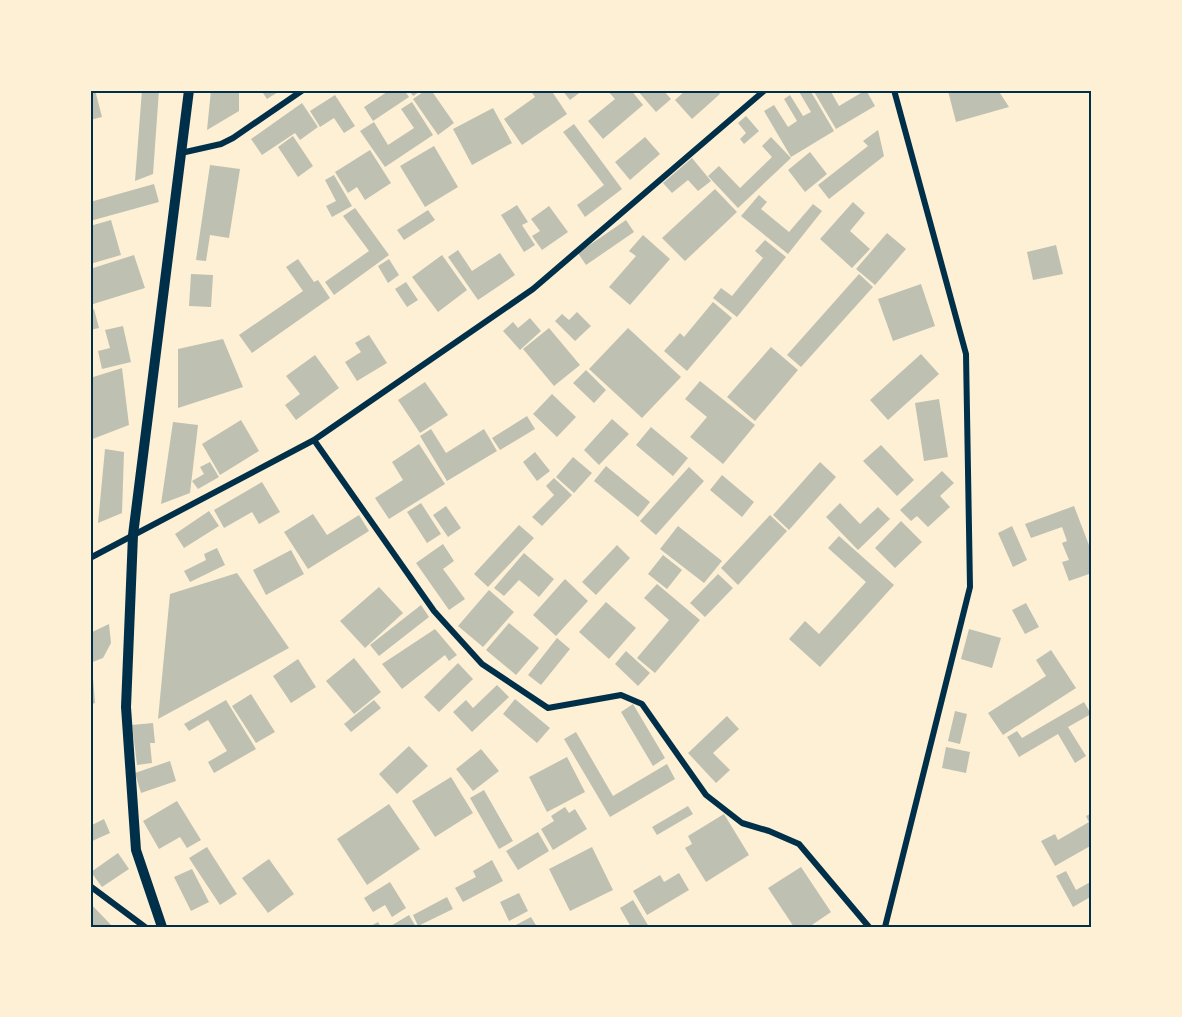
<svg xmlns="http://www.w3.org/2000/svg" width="1182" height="1017" viewBox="0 0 1182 1017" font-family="Cabin,sans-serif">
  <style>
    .building { fill: #bec0b2 }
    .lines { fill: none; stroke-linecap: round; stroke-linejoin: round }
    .minor { stroke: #003049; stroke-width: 6 }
    .tertiary { stroke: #003049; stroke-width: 10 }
    .neatline { fill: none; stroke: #003049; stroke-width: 2 }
  </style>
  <rect width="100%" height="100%" fill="#fdf0d5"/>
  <path class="building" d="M 90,90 L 95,90 L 102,117 L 90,120 Z
    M 142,90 L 159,90 L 153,174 L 135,181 Z
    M 211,90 L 239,90 L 239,111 L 207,130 Z
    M 261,90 L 281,90 L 267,99 Z
    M 385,90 L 404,90 L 409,97 L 373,121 L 364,107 L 387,92 Z
    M 409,90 L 422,90 L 413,96 Z
    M 426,90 L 431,90 L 454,123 L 438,135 L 413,99 Z
    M 530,90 L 551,90 L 567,114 L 522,145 L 504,119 L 535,97 Z
    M 562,90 L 583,90 L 570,100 Z
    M 607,90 L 631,90 L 643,105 L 603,139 L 588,121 L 615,99 Z
    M 637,90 L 663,90 L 671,99 L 656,112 Z
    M 686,90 L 716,90 L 720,94 L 692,119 L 675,100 Z
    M 798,90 L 810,90 L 834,131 L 791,157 L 764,111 L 774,105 L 788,127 L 797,121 L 784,99 L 790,95 L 803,116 L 811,112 Z
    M 813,90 L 830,90 L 839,106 L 866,90 L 875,106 L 836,129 Z
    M 953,90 L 998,90 L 1009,107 L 956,122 L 948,91 Z
    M 335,95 L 355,126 L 344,133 L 334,118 L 320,127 L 310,111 Z
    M 412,102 L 433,135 L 385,167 L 360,131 L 374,122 L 388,145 L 414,128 L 401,109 Z
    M 302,103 L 318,127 L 300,140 L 295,133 L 262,155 L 251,139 Z
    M 493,108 L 512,143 L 472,165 L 453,129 Z
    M 746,116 L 759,131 L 744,144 L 740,139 L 746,133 L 738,123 Z
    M 574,124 L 622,189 L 585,217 L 577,205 L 604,185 L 563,132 Z
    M 878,130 L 884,156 L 829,199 L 818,185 L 868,146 L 863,141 Z
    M 293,136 L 313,166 L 298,177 L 278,147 Z
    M 645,137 L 660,154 L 630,180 L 615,162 Z
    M 771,137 L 791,158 L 738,208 L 708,176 L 719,166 L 740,188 L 772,157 L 762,146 Z
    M 434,146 L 458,187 L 425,207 L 400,166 Z
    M 370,150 L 391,183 L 365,200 L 357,187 L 348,193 L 335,172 Z
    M 810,152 L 827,174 L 805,192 L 788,170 Z
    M 692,158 L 711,181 L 698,191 L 688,180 L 672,193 L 663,183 Z
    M 210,165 L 240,169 L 229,238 L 210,235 L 206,261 L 196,260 Z
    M 334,175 L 352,206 L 332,217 L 326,206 L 336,201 L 325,180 Z
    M 154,184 L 159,202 L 90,221 L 90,202 Z
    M 715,189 L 737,212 L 685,261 L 662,238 Z
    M 759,195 L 767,202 L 761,209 L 789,232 L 813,204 L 822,211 L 788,254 L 741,216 Z
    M 853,202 L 865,213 L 850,231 L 870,249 L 852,268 L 820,239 Z
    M 517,205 L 528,222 L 522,225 L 535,245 L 524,252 L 501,215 Z
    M 549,206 L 568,232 L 542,250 L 532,236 L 540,231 L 531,219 Z
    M 355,208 L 389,255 L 334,295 L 325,282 L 369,251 L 343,216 Z
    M 428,210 L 435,220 L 404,240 L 397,230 Z
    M 111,220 L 121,255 L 90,264 L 90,226 Z
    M 626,220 L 634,232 L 586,265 L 578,253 Z
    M 887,233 L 906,249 L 875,285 L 856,269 Z
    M 643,235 L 670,259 L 630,305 L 609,287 L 636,256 L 629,251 Z
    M 765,240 L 786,257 L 737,317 L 713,298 L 721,288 L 732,296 L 763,258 L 755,251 Z
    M 1056,245 L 1063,274 L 1033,280 L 1027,252 Z
    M 458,250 L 472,271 L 500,253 L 515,275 L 478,300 L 448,257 Z
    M 134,255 L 145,288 L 90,305 L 90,269 Z
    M 442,255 L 467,290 L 438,312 L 412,277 Z
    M 298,259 L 314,282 L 318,280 L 330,298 L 252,353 L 239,335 L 303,291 L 286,267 Z
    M 389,259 L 399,275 L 388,283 L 378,266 Z
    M 191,274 L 213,275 L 211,307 L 189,306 Z
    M 859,274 L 873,287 L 801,367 L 787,355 Z
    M 406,282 L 418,300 L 407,307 L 395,289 Z
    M 921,284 L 935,326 L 893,341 L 878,299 Z
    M 713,302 L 732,318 L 687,371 L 664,351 L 680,333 L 684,337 Z
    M 94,309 L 99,328 L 90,330 L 90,311 Z
    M 577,312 L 591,326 L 575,341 L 555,321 L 562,314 L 569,320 Z
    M 530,318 L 541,331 L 520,350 L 503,331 L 513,322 L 518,328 Z
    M 123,326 L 131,362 L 102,369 L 98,351 L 110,348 L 105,330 Z
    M 549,328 L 580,365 L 554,386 L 523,349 Z
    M 628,328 L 681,377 L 642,418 L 589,369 Z
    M 369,335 L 387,363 L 357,381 L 345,362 L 361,352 L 355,343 Z
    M 223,339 L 243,387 L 178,408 L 178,349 Z
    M 771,347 L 798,370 L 755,421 L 727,397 Z
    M 921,354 L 939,374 L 888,420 L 870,400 Z
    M 315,355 L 339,388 L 296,420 L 285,405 L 300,394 L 286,376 Z
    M 122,368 L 129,425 L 90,440 L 90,378 Z
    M 586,370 L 606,390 L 594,403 L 573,383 Z
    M 700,381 L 755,425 L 723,464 L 690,437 L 707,417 L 685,399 Z
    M 425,382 L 448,415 L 420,433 L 398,400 Z
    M 552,394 L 576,417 L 557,437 L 533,414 Z
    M 939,399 L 948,457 L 924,461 L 915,403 Z
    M 527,416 L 535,429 L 500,450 L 492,438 Z
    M 612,419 L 629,434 L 599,465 L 584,450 Z
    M 241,420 L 259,451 L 220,475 L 202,444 Z
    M 173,422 L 198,425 L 190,493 L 161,504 Z
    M 651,427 L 688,458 L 673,476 L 636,445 Z
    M 431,429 L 446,453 L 484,429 L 497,451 L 447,481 L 420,436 Z
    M 419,444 L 445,484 L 389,519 L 375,498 L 403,480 L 392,462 Z
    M 881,445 L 914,480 L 897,496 L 863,461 Z
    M 105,449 L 124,452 L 122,513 L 98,523 Z
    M 535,452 L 550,471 L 537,481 L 523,462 Z
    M 573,457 L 592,473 L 574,493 L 556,477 Z
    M 210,462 L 219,477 L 198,489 L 192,481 L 204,474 L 200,467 Z
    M 820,462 L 836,477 L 789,530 L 773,515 Z
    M 606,466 L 650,502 L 638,517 L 594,481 Z
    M 689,467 L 704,481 L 656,535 L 640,521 Z
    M 942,471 L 954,483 L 940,496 L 950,507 L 928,527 L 917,516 L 911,521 L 900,510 Z
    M 722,475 L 754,502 L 742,517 L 710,490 Z
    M 554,478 L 572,495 L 542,526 L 532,517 L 554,495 L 546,486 Z
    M 262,482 L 280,512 L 259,524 L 252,512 L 224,528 L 214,510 Z
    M 421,503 L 441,534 L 427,543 L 407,512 Z
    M 840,503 L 860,524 L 878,507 L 890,519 L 858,550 L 826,517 Z
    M 446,506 L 461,528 L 448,537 L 433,515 Z
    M 1074,506 L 1092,553 L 1092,573 L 1069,581 L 1062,562 L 1069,560 L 1062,543 L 1067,541 L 1062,527 L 1031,538 L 1025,524 Z
    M 209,511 L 219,526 L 184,548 L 175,534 Z
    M 313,514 L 327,535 L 359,515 L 369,531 L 308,569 L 284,532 Z
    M 770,515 L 787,531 L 738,585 L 721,568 Z
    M 901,521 L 922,542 L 895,568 L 875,548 Z
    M 519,525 L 534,538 L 488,587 L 474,574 Z
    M 678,526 L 722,561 L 704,583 L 660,549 Z
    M 1012,526 L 1027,560 L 1013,567 L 998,533 Z
    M 839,536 L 894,585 L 820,667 L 789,639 L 805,621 L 819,634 L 866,582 L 828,548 Z
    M 443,544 L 454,561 L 443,569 L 465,599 L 449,610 L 416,563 Z
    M 617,545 L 630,558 L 596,595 L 582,582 Z
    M 217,548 L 225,565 L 190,582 L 184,571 L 206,560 L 204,554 Z
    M 291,550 L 304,574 L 266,595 L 253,570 Z
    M 524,553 L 554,579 L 539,597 L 519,580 L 504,596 L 494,588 Z
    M 663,555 L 682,570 L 667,589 L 648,574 Z
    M 237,573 L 289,648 L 158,719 L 170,594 Z
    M 718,574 L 733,588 L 705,617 L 690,603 Z
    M 565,579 L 588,601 L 556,636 L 533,615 Z
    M 657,584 L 700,620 L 655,673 L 637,658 L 669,620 L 644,598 Z
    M 379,587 L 403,613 L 365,648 L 340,621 Z
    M 489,590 L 514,612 L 483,647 L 458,626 Z
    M 606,602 L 636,628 L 609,659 L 579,632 Z
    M 1026,603 L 1039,627 L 1025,634 L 1012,610 Z
    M 421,605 L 429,617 L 379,656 L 370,645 Z
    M 509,623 L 539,648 L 516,675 L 486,650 Z
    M 109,624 L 111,643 L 103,658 L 90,663 L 90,633 Z
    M 435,629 L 457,655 L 449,661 L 445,655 L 402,689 L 382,664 Z
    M 969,629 L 1001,638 L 992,668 L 961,659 Z
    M 557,638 L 570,649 L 541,685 L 528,675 Z
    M 1051,650 L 1076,688 L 1003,735 L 988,713 L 1046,676 L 1036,660 Z
    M 626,651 L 650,673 L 638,686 L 615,664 Z
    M 354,658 L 381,692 L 354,714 L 326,681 Z
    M 298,659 L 316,687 L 291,703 L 273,676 Z
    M 458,663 L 473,679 L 439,712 L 424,697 Z
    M 93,678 L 95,703 L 90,705 L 90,679 Z
    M 497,685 L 509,697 L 472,732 L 453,712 L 466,700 L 473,708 Z
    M 251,694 L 275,732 L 256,743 L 232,706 Z
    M 515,699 L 550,728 L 537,743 L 503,714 Z
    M 226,700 L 256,749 L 214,773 L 208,762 L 227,751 L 208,720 L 189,731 L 184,724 Z
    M 374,700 L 381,708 L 351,732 L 344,724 Z
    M 1084,702 L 1091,714 L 1068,727 L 1086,756 L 1075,763 L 1058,734 L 1019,757 L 1007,737 L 1017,731 L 1022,738 Z
    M 633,704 L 665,758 L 653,766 L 621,712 Z
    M 955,711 L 967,714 L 960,744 L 948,741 Z
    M 727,716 L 739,729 L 713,753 L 730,770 L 716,783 L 688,753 Z
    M 153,723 L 155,743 L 150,743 L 152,763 L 137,765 L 132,725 Z
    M 576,732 L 613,796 L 667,764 L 675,779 L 610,817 L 564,739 Z
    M 409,746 L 428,766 L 397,794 L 379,774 Z
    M 946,747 L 970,752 L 966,773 L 942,768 Z
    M 481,749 L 499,771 L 473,791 L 456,769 Z
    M 567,757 L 585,792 L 547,812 L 529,777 Z
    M 170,761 L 176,781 L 141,793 L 135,773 Z
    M 451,777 L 473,813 L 435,837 L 412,801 Z
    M 484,790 L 513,841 L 499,849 L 470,798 Z
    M 177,801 L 201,840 L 187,848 L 180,837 L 159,849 L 143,821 Z
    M 389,804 L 420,849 L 367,885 L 337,839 Z
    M 688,806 L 693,814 L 657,835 L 652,827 Z
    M 565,807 L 569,813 L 575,809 L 587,829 L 553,850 L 541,829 L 554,821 L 551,816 Z
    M 1092,813 L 1092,845 L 1055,866 L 1041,841 L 1055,834 L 1058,840 L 1089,822 L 1086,816 Z
    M 724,814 L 749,855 L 706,882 L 685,848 L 692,844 L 688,836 Z
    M 104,819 L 110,833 L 90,842 L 90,826 Z
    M 538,832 L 549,851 L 518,870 L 506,851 Z
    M 207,847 L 237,894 L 220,905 L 189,858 Z
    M 592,847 L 613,890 L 570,911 L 549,869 Z
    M 118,853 L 129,869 L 102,887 L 91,872 Z
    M 269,859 L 294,894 L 268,913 L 242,878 Z
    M 492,860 L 503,881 L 463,902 L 455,888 L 476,877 L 473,871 Z
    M 801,867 L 831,912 L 809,927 L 794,927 L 768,888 Z
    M 192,869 L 209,902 L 191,911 L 174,877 Z
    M 1066,871 L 1076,890 L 1092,881 L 1092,896 L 1073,907 L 1056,876 Z
    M 679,873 L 689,890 L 647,915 L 633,891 L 660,875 L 664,882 Z
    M 390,882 L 406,908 L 392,917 L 385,905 L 373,912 L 364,898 Z
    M 519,893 L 528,911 L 509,921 L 500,902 Z
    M 447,897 L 453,909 L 418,926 L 413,915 Z
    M 633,900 L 649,927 L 631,927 L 620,908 Z
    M 90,903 L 113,927 L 90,927 Z
    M 409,915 L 416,927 L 389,927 Z
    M 531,917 L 537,927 L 512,927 Z
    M 378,922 L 381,927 L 369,927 Z"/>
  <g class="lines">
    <path class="minor" d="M 181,153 L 221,144 L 233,138 L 303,90
      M 314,440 L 434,611 L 482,664 L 548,708 L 621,695 L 642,704 L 706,795 L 742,823 L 769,831 L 799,844 L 869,927
      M 90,558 L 314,440 L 533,289 L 765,90
      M 90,886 L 145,927
      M 885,927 L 970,587 L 966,354 L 894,90"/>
    <path class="tertiary" d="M 162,927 L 136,850 L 126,707 L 133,535 L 189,90"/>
  </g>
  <rect width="1182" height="1017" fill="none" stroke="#fdf0d5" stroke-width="183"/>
  <rect x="92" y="92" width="998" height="834" class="neatline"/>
</svg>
